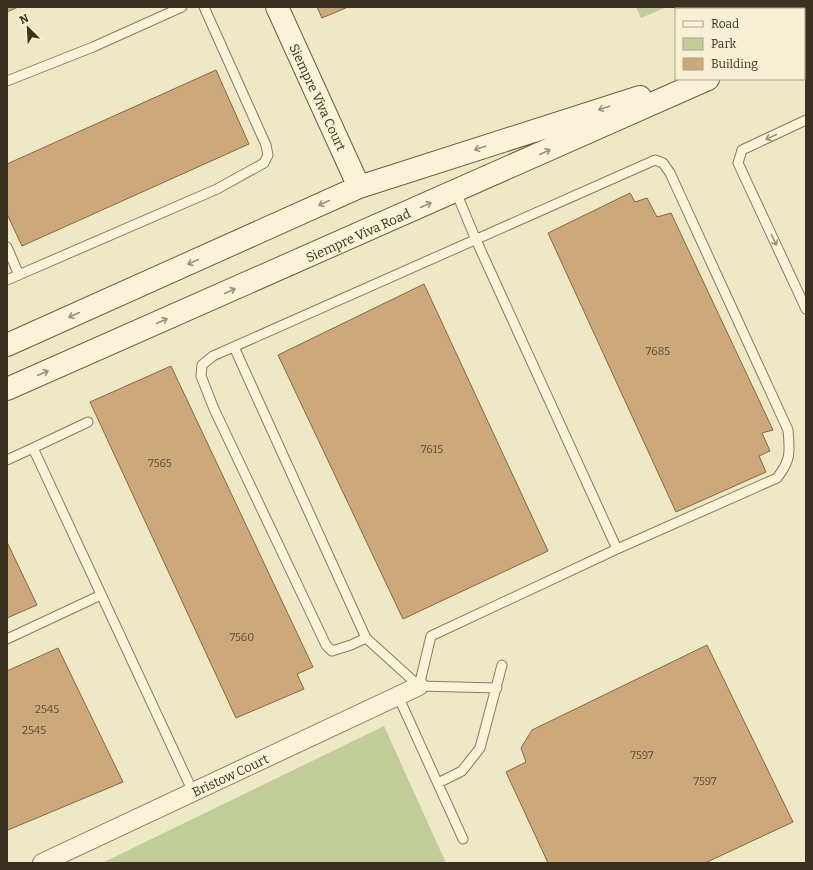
<svg xmlns="http://www.w3.org/2000/svg" width="813" height="870" viewBox="0 0 813 870" font-family="Bitter,serif">
  <style>
    .green { fill: #c0cd99 }
    .building { fill: #cda87b; stroke: #8a6841 }
    .lines { fill: none; stroke-linecap: round; stroke-linejoin: round }
    .lane-casing { stroke: #8a7b5b; stroke-width: 11 }
    .street-casing { stroke: #8a7b5b; stroke-width: 20 }
    .secondary-casing { stroke: #6c5c3e; stroke-width: 24 }
    .lane { stroke: #f9f4d9; stroke-width: 9 }
    .street { stroke: #f9f4d9; stroke-width: 18 }
    .secondary { stroke: #f9f4d9; stroke-width: 22 }
    .oneway { stroke: #9a927c }
    .labels { text-anchor: middle; stroke-width: 3; stroke-linejoin: round; paint-order: stroke }
    .number-label { font-size: 11px; fill: #5f4e36 }
    .street-label { font-size: 13px; fill: #3a301f; stroke: #f6f1d5 }
  </style>
  <rect width="100%" height="100%" fill="#efe8c6"/>
  <path class="green" d="M 636,7 L 667,7 L 641,18 Z
    M 384,726 L 446,863 L 102,863 Z"/>
  <path class="building" d="M 7,7 L 18,7 L 7,12 Z
    M 317,7 L 348,7 L 322,18 Z
    M 216,70 L 249,144 L 22,246 L 7,214 L 7,164 Z
    M 630,193 L 635,202 L 647,198 L 657,217 L 671,213 L 773,430 L 762,433 L 770,451 L 759,456 L 766,472 L 676,512 L 548,233 Z
    M 424,284 L 548,551 L 403,619 L 278,355 Z
    M 171,366 L 313,667 L 297,674 L 304,689 L 236,718 L 90,402 Z
    M 7,542 L 37,605 L 7,618 Z
    M 707,645 L 793,822 L 705,863 L 548,863 L 506,772 L 526,762 L 521,748 L 532,730 Z
    M 58,648 L 123,782 L 8,830 L 7,827 L 7,671 Z"/>
  <g class="lines">
    <defs>
      <path id="lane" d="M 7,81 L 93,47 L 182,7
        M 806,120 L 742,150 L 738,163 L 806,309
        M 456,192 L 476,240 L 617,549 L 777,478 C 791,460 790,453 788,430 L 670,173 L 663,163 L 655,160 L 213,356 L 202,365 L 201,376 L 214,409 L 326,645 L 332,651 L 351,645 L 366,638 L 419,686 L 497,688
        M 7,247 L 19,275
        M 7,280 L 217,189 L 264,163 L 268,155 L 266,145 L 204,7
        M 234,347 L 366,638
        M 88,422 L 33,448 L 193,792
        M 7,460 L 33,448
        M 7,639 L 101,595
        M 419,686 L 431,636 L 617,549
        M 398,696 L 463,839
        M 438,783 L 462,771 L 480,748 L 502,665"/>
      <path id="street" d="M 42,863 L 419,686"/>
      <path id="secondary" d="M 277,7 L 359,187
        M 804,36 L 806,35
        M 7,345 L 359,187 L 640,97
        M 7,389 L 708,79"/>
    </defs>
    <use href="#lane" class="lane-casing"/>
    <use href="#street" class="street-casing"/>
    <use href="#secondary" class="secondary-casing"/>
    <use href="#lane" class="lane"/>
    <use href="#street" class="street"/>
    <use href="#secondary" class="secondary"/>
  </g>
  <defs><path id="oneway-shaft" d="M-6 0H5M1.5-3L5.5 0L1.5 3" fill="none" stroke-width="1.6" stroke-linecap="round" stroke-linejoin="round"/></defs>
  <g class="oneway">
    <use href="#oneway-shaft" transform="translate(604 108) rotate(162)"/>
    <use href="#oneway-shaft" transform="translate(771 137) rotate(155)"/>
    <use href="#oneway-shaft" transform="translate(480 148) rotate(162)"/>
    <use href="#oneway-shaft" transform="translate(545 152) rotate(-24)"/>
    <use href="#oneway-shaft" transform="translate(324 203) rotate(156)"/>
    <use href="#oneway-shaft" transform="translate(426 205) rotate(-24)"/>
    <use href="#oneway-shaft" transform="translate(774 240) rotate(64)"/>
    <use href="#oneway-shaft" transform="translate(193 262) rotate(156)"/>
    <use href="#oneway-shaft" transform="translate(230 291) rotate(-24)"/>
    <use href="#oneway-shaft" transform="translate(74 315) rotate(156)"/>
    <use href="#oneway-shaft" transform="translate(162 321) rotate(-24)"/>
    <use href="#oneway-shaft" transform="translate(43 373) rotate(-24)"/>
  </g>
  <g class="labels">
    <g class="number-label">
      <text x="658" y="355">7685</text>
      <text x="432" y="453">7615</text>
      <text x="160" y="467">7565</text>
      <text x="242" y="641">7560</text>
      <text x="47" y="713">2545</text>
      <text x="34" y="734">2545</text>
      <text x="642" y="759">7597</text>
      <text x="705" y="785">7597</text>
    </g>
    <g class="street-label">
      <text transform="translate(318 97) rotate(65)" y="5">Siempre Viva Court</text>
      <text transform="translate(358 235) rotate(-24)" y="5">Siempre Viva Road</text>
      <text transform="translate(230 775) rotate(-25)" y="5">Bristow Court</text>
    </g>
  </g>
  <rect width="813" height="870" fill="none" stroke="#3a301f" stroke-width="16"/>
  <rect x="675" y="8" width="130" height="72" fill="#f6f1d5" stroke="#aba48c"/>
  <rect x="683" y="21" width="20" height="6" fill="#f9f4d9" stroke="#aba48c"/>
  <text x="711" y="28" font-size="12" fill="#3a301f">Road</text>
  <rect x="683" y="38" width="20" height="12" fill="#c0cd99" stroke="#aba48c"/>
  <text x="711" y="48" font-size="12" fill="#3a301f">Park</text>
  <rect x="683" y="58" width="20" height="12" fill="#cda87b" stroke="#aba48c"/>
  <text x="711" y="68" font-size="12" fill="#3a301f">Building</text>
  <g transform="translate(28 28) rotate(336)" stroke="#f6f1d5" stroke-width="3" paint-order="stroke">
  <path d="M0-3L7 15L0 10L-7 15Z" fill="#3a301f"/>
  <text y="-6" font-size="11" font-weight="bold" text-anchor="middle" fill="#3a301f">N</text>
  </g>
</svg>
